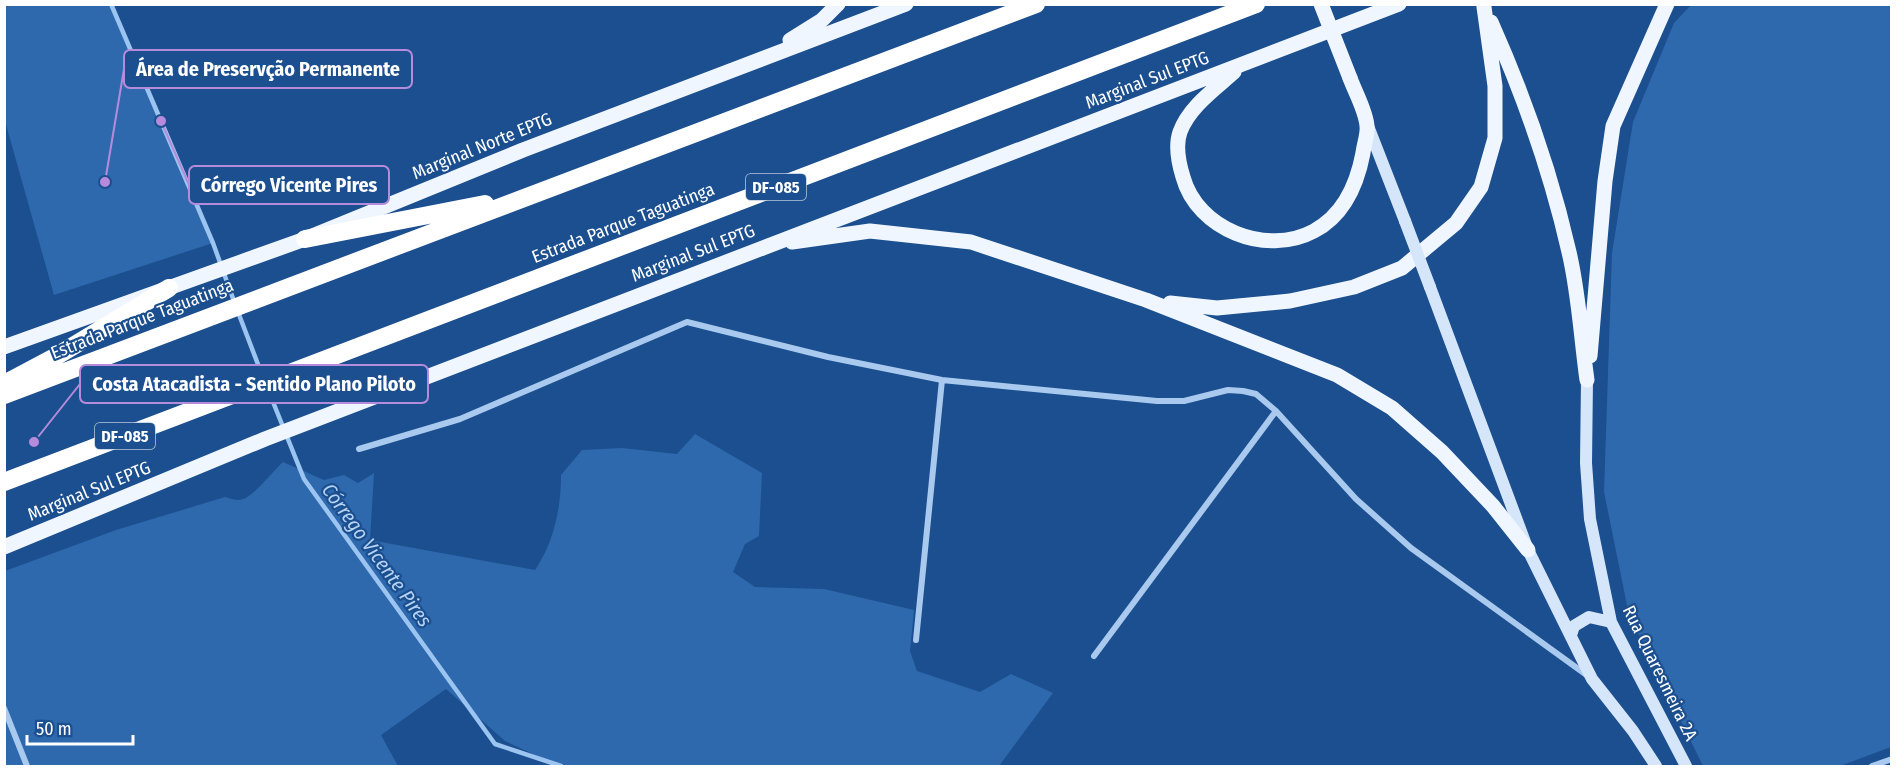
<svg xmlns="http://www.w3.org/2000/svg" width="1896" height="771" viewBox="0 0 1896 771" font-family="'Fira Sans Condensed',sans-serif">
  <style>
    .green { fill: #2e69ad }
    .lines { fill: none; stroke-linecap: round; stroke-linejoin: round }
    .stream { stroke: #9cc4f0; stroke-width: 4.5 }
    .minor { stroke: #a9c9ee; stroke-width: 6 }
    .secondary { stroke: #d6e6fa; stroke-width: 12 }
    .primary { stroke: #f0f6ff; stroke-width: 15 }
    .motorway { stroke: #fff; stroke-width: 18 }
    .secondary-bridge { stroke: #d6e6fa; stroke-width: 12 }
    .primary-bridge { stroke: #f0f6ff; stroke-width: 15 }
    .labels { text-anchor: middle; stroke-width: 4.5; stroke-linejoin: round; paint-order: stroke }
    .shield { fill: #1b4f8f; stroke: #bbcadd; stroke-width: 1.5 }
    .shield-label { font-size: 16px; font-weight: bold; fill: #fff }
    .street-label { font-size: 18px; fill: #fff; stroke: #1b4f8f }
    .water-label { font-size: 20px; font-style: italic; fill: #b5d3f5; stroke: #1b4f8f }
    .leader { fill: none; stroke: #b68bdc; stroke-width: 2 }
    .callout-dot { fill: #b68bdc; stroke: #1b4f8f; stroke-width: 2 }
    .callout { fill: #1b4f8f; stroke: #b68bdc; stroke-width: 2 }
    .callout-label { font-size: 20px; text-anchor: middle; font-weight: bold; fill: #fff }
  </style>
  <rect width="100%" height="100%" fill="#1b4f8f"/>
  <path class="green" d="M 5,4 L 111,5 L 213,243 L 54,295 L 5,121 Z
    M 1691,5 L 1891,5 L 1891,747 L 1840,766 L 1703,766 L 1629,615 L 1604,492 L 1612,253 L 1633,122 L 1674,23 Z
    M 695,434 L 762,473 L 759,536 L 745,544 L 733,572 L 755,587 L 824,589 L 914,610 L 910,651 L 917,671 L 980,692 L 1011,674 L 1053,693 L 999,766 L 559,766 L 505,741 L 446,689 L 381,735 L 398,766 L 5,766 L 5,571 L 116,530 L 225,497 C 229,498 235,500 239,500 C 251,500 273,471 283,462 L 324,480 L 344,475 L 358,483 L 374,473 L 370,540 L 535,570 C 554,542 561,508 561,475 L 582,450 L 622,448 L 677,454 Z"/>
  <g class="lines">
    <path class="stream" d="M 111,4 L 213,243 L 235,304
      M 238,312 L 264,380
      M 267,387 L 304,479 L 495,744 L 561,766"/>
    <path class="minor" d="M 359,449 L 460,419 L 687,322 L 828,357 L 942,380 L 1157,401 L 1184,401 L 1228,390 L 1243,391 L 1256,394 L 1276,411
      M 916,640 L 942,380
      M 1094,656 L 1276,411 L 1356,499 L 1411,548 L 1588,676
      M 4,708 L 27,766
      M 1872,766 L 1892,759"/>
    <path class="secondary" d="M 1368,126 L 1405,221
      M 1430,287 L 1528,550 L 1592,679 L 1633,731 L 1656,766
      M 1587,380 L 1586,463 L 1590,519 L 1611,622 L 1686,766
      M 1571,635 L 1574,626 L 1589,617 L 1611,622"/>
    <path class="primary" d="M 1491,22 C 1524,96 1551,173 1569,252 C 1579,294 1581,338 1587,380
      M 790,40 L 822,20 L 838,4
      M 1234,72 C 1215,89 1189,107 1180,132 C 1175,146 1179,164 1183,177 C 1197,229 1266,257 1314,231 C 1344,215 1357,185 1363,153 C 1364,144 1368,134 1367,126 C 1366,111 1355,92 1350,78
      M 792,242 L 870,231 L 971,242 L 1146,300 L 1337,375 L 1392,408 L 1442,452 L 1493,506 L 1528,550
      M 1170,303 L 1217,308 L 1290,301 L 1354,287 L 1402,268 L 1456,223 L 1481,187 L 1495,138 L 1495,86 L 1484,7
      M 4,347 L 305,239 L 523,150 L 906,4
      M 1590,356 L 1605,181 L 1613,126 L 1667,4
      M 4,547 L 265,439 L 1399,4"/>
    <path class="motorway" d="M 305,239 L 485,204
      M 4,384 L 55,357 L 169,288
      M 4,395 L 1036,4
      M 4,482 L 1256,4"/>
    <path class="secondary-bridge" d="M 1405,221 L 1430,287"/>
    <path class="primary-bridge" d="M 1321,4 L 1350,78"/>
  </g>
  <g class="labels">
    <g class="shield">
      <rect x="746" y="174" width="60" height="26" rx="4.5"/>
      <rect x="95" y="423" width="60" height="26" rx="4.5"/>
    </g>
    <g class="shield-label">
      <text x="776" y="193">DF-085</text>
      <text x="125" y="442">DF-085</text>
    </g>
    <g class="street-label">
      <text transform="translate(1147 80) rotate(-21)" y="6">Marginal Sul EPTG</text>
      <text transform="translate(482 146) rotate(-22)" y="6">Marginal Norte EPTG</text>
      <text transform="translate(623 223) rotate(-21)" y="6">Estrada Parque Taguatinga</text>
      <text transform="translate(693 253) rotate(-21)" y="6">Marginal Sul EPTG</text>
      <text transform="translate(142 319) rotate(-21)" y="6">Estrada Parque Taguatinga</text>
      <text transform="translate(89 491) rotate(-22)" y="6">Marginal Sul EPTG</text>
      <text transform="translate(1660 673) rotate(64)" y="6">Rua Quaresmeira 2A</text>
    </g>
    <g class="water-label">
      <text transform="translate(377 555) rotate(54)" y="7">Córrego Vicente Pires</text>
    </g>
  </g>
  <path class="leader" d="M105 182L124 69M161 121L189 185M34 442L80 384"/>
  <g class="callout-dot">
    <circle cx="105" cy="182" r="6"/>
    <circle cx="161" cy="121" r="6"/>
    <circle cx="34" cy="442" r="6"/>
  </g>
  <g class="callout">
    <rect x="124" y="50" width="288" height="38" rx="6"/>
    <rect x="189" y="166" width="200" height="38" rx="6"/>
    <rect x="80" y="365" width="348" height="38" rx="6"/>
  </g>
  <g class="callout-label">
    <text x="268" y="76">Área de Preservção Permanente</text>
    <text x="289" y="192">Córrego Vicente Pires</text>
    <text x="254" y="391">Costa Atacadista - Sentido Plano Piloto</text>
  </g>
  <rect width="1896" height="771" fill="none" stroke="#ffffff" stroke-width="12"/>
  <path d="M27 735v9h106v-9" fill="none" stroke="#ffffff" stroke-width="3"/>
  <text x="36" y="735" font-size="18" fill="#ffffff" stroke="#1b4f8f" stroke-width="4.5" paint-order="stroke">50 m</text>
</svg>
